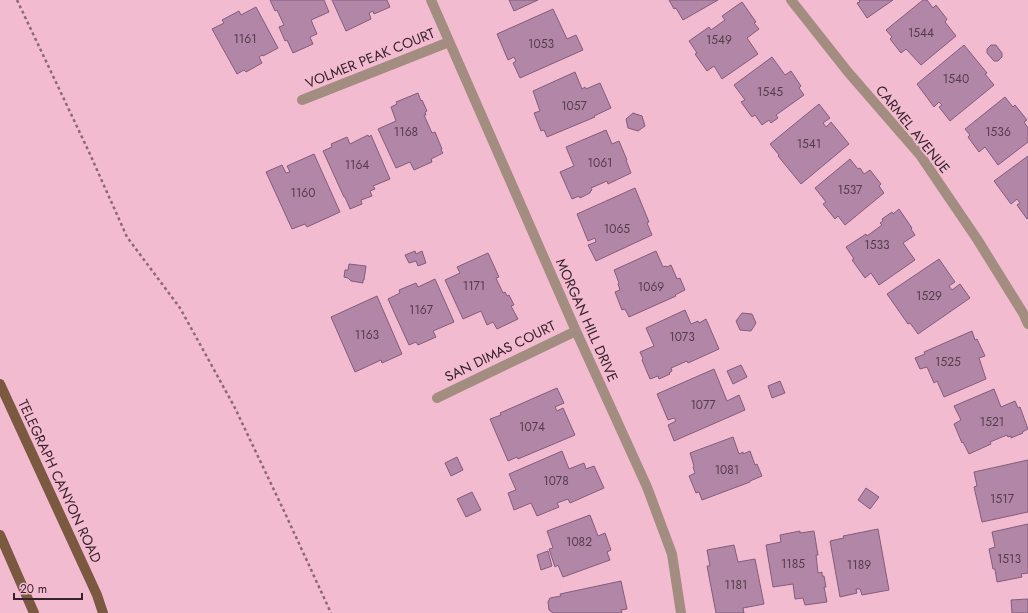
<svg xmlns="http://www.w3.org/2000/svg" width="1028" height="613" viewBox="0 0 1028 613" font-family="Jost,sans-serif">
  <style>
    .building { fill: #b186a7; stroke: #845c7b }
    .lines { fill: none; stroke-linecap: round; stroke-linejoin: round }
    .path { stroke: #8d6876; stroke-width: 2.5; stroke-dasharray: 3 3; stroke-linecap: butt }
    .street { stroke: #a28d80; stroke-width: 10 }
    .primary { stroke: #7b5840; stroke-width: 10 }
    .labels { text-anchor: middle; stroke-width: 4; stroke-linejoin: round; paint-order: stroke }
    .number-label { font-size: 12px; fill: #563c4a }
    .street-label { font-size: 14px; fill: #38232b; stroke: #f3bbd0 }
  </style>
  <rect width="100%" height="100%" fill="#f3bbd0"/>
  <path class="building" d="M 270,0 L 324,0 L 329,12 L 311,20 L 317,34 L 310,37 L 313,44 L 293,53 L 287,40 L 285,41 L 279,27 L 284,25 L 277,10 L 275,11 Z
    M 332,0 L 387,0 L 390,7 L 374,14 L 373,11 L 369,13 L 371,19 L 346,31 Z
    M 509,0 L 538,0 L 514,11 Z
    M 669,0 L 718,0 L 683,20 L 676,8 L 674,9 Z
    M 859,0 L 893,0 L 867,18 L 857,3 L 860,2 Z
    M 923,0 L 927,0 L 933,8 L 936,5 L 947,19 L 945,22 L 956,36 L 921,65 L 906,49 L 901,53 L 890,39 L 892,37 L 886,30 Z
    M 742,2 L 756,22 L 754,23 L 759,29 L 747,38 L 758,54 L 722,79 L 714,66 L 707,71 L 695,54 L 697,53 L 689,41 L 709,27 L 711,30 L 725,20 L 722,16 Z
    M 256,7 L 278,48 L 263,56 L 262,55 L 259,57 L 262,63 L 246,72 L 244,70 L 237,74 L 212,29 L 224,23 L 222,20 L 239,11 L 241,15 Z
    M 553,9 L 567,39 L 576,35 L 583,50 L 520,78 L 513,63 L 516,61 L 514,57 L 508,60 L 497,34 Z
    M 964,45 L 987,73 L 985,74 L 994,85 L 950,121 L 939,107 L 942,105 L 939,102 L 934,107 L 917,84 Z
    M 991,45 L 996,45 L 1002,53 L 1002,57 L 998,61 L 994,61 L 987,53 L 987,49 Z
    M 772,57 L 785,75 L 791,71 L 801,86 L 799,88 L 804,95 L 776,115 L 778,118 L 771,123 L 769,120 L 762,125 L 755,115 L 752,117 L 741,102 L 745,100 L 734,85 Z
    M 575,72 L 582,89 L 585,87 L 586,89 L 600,83 L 611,108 L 594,116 L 595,117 L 547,137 L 544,130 L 541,131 L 534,113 L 540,111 L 533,91 Z
    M 418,93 L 421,101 L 422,100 L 427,111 L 425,112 L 426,115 L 424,115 L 432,133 L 435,132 L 442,149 L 441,150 L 443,153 L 431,159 L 432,162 L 414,170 L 410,162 L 396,168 L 378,129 L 396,121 L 391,107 L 397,104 L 396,102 Z
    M 1005,97 L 1013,107 L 1015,105 L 1027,120 L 1024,122 L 1028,128 L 1028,142 L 998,165 L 985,147 L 979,152 L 968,137 L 970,135 L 965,129 Z
    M 819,104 L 830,118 L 823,123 L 826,127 L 831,122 L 849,144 L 801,184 L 778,156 L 779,155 L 770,144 Z
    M 633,113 L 642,116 L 645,126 L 638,131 L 628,128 L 626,119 Z
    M 606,130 L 612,144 L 619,141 L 627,160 L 626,160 L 631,173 L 608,184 L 607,181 L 591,188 L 592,190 L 590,192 L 590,193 L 580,198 L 579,196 L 572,199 L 560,172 L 574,166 L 566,147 Z
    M 368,135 L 369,137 L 371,135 L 390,179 L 373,186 L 375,189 L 370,191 L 372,196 L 361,200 L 362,204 L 350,209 L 345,197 L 344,197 L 323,151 L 332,147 L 331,144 L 347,137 L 350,144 Z
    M 314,154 L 340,212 L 307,227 L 305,224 L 292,229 L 266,172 L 282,165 L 286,173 L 290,172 L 287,166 Z
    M 1028,156 L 1028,218 L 1027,219 L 1017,205 L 1020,203 L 1017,199 L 1011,204 L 994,181 Z
    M 850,159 L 858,169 L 860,168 L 864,174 L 870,170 L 881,184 L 879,186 L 884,193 L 845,225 L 838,216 L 835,219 L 823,204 L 826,202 L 815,188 Z
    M 635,188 L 649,222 L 647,223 L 652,235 L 596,261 L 588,245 L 596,242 L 595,238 L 588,241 L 577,214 Z
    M 899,209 L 912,228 L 911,229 L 915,235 L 903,243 L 915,260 L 879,285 L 871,273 L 865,278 L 852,260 L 854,259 L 846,247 L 866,234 L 867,236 L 882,225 L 880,223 L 883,221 L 882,219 L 892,212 L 893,214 Z
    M 415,251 L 416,254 L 422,251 L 426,263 L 418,266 L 416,261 L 409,263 L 405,255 Z
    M 656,251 L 663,267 L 666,266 L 667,267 L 671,265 L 677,279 L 680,278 L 685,290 L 675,295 L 676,296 L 629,317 L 625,309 L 622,310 L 615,292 L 620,290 L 618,284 L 619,283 L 614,270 Z
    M 488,253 L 499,277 L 496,278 L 503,293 L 505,292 L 507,296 L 509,295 L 514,305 L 511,306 L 518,319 L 497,329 L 493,322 L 487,325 L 481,311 L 463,319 L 445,280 L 460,273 L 457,267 Z
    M 939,259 L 955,282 L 949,286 L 952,290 L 960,284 L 970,298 L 918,334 L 910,323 L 908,324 L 887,294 Z
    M 349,264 L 366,266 L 364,280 L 363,280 L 363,283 L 351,281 L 348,278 L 344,277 L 345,270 L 348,270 Z
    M 435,279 L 454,322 L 433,331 L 436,337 L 418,345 L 416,342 L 409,345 L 388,299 L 400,293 L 399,290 L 416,283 L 418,287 Z
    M 377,296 L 402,354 L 382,363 L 381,360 L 355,372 L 331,317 Z
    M 685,310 L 691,324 L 698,321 L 699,323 L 706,319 L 719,349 L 688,363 L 687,361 L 671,368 L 672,371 L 669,373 L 670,374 L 659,379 L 658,376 L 650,379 L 642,360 L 643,359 L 640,352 L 654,346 L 646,328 Z
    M 742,313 L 752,314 L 756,323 L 751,331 L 740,330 L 736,321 Z
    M 972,331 L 975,340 L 977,339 L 985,356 L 979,358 L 986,379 L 944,397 L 937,381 L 934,383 L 927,367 L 920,369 L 915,358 L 925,354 L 924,352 Z
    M 741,365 L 747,377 L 733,384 L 727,371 Z
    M 714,369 L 727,401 L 739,395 L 745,410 L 674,441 L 668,425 L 676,421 L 674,418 L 668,420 L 657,394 Z
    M 780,381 L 785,393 L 772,398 L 768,386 Z
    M 557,388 L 564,403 L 555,407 L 557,411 L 563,408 L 575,435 L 518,459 L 517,457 L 508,461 L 490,419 L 501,415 L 500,413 Z
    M 994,389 L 1001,407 L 1015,401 L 1018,408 L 1020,407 L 1028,429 L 1022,432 L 1023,433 L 1011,438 L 1011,436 L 1008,437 L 1007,435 L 990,442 L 991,444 L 969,454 L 963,442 L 962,443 L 954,424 L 961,420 L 954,406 Z
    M 733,437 L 739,454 L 743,452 L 743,454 L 750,451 L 755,465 L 757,464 L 762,476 L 750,481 L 750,482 L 702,500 L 699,492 L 696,493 L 689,476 L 695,473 L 693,467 L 694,466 L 690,453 Z
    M 562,451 L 569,469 L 584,463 L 586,469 L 594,466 L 604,488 L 570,503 L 568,499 L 557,503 L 559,507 L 537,516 L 531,503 L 514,510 L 508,493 L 516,490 L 509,474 Z
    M 457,457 L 463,470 L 451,476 L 445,463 Z
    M 1028,460 L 1028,512 L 982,522 L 974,487 L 977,486 L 974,472 Z
    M 866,488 L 879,497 L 870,509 L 858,500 Z
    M 472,492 L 481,510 L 466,517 L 457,499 Z
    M 590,515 L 598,536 L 605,533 L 611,550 L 607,552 L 610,560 L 563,577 L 558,565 L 555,567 L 549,549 L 553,548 L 547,531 Z
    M 1028,524 L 1028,573 L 1021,574 L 1022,577 L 997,582 L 995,569 L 993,569 L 989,549 L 995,547 L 992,532 Z
    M 878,529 L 889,590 L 862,595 L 860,589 L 856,589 L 857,593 L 840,597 L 830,541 L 844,538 L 843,536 Z
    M 800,531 L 800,533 L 814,531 L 818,555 L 816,555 L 818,573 L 822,572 L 822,576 L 824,576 L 826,587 L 824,587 L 827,602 L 805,605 L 803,598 L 795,599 L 793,584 L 773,587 L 766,545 L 781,542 L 780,535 Z
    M 734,545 L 738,562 L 755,559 L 764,604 L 743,608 L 744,613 L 716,613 L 707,566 L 710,566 L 707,550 Z
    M 548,551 L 552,566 L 541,570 L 537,555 Z
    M 621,581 L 627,609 L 621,610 L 622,613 L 553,613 L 549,610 L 548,602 L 550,598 L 561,596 L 560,594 Z
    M 1028,599 L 1028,613 L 1012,613 L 1011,600 Z"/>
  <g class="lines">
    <path class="path" d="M 17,0 L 89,152 L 127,237 L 180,308 L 234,406 L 284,511 L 331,613"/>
    <path class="street" d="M 431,0 L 576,331 L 647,487 L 672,554 L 681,613
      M 791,0 L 848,72 L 920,155 L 977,239 L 1023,313 L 1028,324
      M 302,100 L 449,42
      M 437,398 L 576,331"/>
    <path class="primary" d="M 0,384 L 97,595 L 103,613
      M 0,535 L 34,613"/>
  </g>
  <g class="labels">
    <g class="number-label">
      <text x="921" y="37">1544</text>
      <text x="245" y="43">1161</text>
      <text x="719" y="44">1549</text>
      <text x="541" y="48">1053</text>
      <text x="956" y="83">1540</text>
      <text x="770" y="96">1545</text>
      <text x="574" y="110">1057</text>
      <text x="406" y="136">1168</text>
      <text x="998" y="136">1536</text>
      <text x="809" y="148">1541</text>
      <text x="600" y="167">1061</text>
      <text x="357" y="169">1164</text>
      <text x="850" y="194">1537</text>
      <text x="303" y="197">1160</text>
      <text x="617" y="233">1065</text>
      <text x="877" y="249">1533</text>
      <text x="474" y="290">1171</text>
      <text x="651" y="291">1069</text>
      <text x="929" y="300">1529</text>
      <text x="421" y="314">1167</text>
      <text x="367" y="339">1163</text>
      <text x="682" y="341">1073</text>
      <text x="948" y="366">1525</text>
      <text x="703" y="409">1077</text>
      <text x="992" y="426">1521</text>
      <text x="532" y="431">1074</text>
      <text x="727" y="474">1081</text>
      <text x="556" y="485">1078</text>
      <text x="1002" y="503">1517</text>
      <text x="579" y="546">1082</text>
      <text x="1009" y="563">1513</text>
      <text x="793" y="568">1185</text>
      <text x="859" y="569">1189</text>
      <text x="736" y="589">1181</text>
    </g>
    <g class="street-label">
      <text transform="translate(370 58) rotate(-22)" y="5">VOLMER PEAK COURT</text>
      <text transform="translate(913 129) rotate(51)" y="5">CARMEL AVENUE</text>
      <text transform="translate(587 320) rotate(66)" y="5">MORGAN HILL DRIVE</text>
      <text transform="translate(500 351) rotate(-26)" y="5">SAN DIMAS COURT</text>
      <text transform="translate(60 481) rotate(65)" y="5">TELEGRAPH CANYON ROAD</text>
    </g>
  </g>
  <path d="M14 593v6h68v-6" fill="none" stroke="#38232b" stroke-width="2"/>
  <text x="20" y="593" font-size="12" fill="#38232b" stroke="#f3bbd0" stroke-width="3" paint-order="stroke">20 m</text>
</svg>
